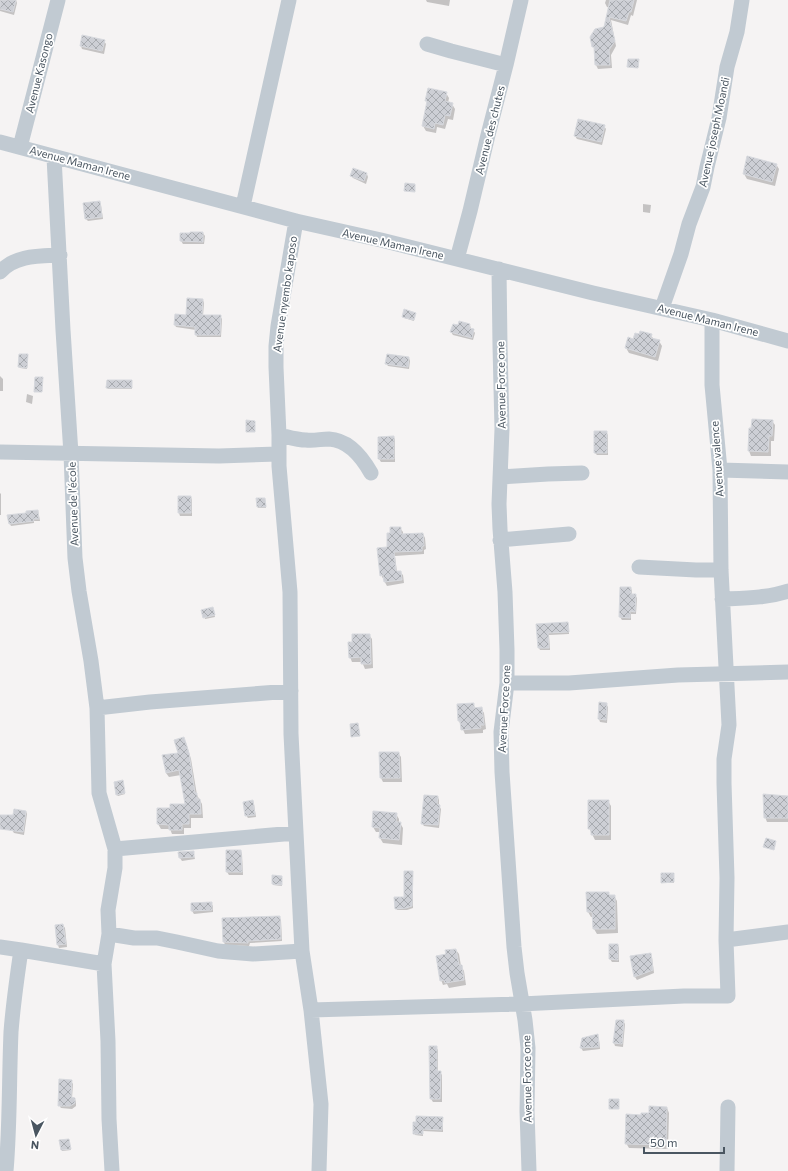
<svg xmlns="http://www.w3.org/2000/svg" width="788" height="1171" viewBox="0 0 788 1171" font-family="Commissioner,sans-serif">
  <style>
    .shadow { fill: #0003 }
    .building { fill: url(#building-cross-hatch); stroke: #d7d9de }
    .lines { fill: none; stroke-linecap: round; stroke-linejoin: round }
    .minor { stroke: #c1cad2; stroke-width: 15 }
    .labels { text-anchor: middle; stroke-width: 3.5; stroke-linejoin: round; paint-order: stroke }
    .street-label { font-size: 11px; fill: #4a5661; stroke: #fff }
  </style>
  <defs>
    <pattern id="building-cross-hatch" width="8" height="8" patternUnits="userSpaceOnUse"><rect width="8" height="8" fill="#cdcfd5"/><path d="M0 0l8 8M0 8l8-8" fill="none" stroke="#a8abb0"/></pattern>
  </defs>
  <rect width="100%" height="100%" fill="#f5f3f3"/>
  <path class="shadow" d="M 0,0 L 16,0 L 17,3 L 14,15 L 0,11 Z
    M 426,0 L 450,0 L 449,6 L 427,2 Z
    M 606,0 L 637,0 L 633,16 L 631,15 L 628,25 L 611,20 L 616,46 L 611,55 L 612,68 L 598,69 L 596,65 L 595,49 L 593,46 L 604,28 L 610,8 L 607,7 L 605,3 Z
    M 104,41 L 106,44 L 104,54 L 82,49 L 81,46 Z
    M 446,93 L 449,98 L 448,103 L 452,104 L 455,109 L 453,120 L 448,119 L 445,129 L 437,127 L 436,133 L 426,131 L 423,126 L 428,104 L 426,100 Z
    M 604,126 L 606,129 L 602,145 L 577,139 L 575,136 Z
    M 776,164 L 779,169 L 775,186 L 747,179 L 744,174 Z
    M 354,169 L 367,174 L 368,177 L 366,184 L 353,178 L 351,175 Z
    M 99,202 L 101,205 L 103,219 L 88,221 L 86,219 Z
    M 643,204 L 651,205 L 650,213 L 643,212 Z
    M 203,233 L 205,236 L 204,244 L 183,244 L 181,241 L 181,234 Z
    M 203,300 L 204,303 L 203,316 L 220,316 L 222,319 L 221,337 L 197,337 L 196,334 L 196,330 L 176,327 L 175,325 L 187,316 Z
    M 415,314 L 414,321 L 404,318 L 403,317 Z
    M 470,325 L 471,329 L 473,330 L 475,333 L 473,340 L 453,335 L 451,332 L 459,326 Z
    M 651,335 L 654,340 L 659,341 L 662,346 L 658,361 L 629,353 L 626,348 L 634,340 Z
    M 20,355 L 27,355 L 28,356 L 27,369 L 20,368 L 19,367 Z
    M 409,358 L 410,361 L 409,369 L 388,366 L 386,363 Z
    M 0,376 L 3,379 L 3,391 L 0,391 Z
    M 132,382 L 132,389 L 108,389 L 107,388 Z
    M 27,394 L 33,396 L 32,404 L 26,402 Z
    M 772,421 L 775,425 L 774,441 L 771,441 L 771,456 L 751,456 L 749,451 Z
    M 606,432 L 608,435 L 608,455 L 597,455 L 595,453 Z
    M 394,437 L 395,440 L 395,462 L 381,462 L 379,459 L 379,438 Z
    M 0,493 L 1,494 L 1,515 L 0,515 Z
    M 191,497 L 192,500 L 192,516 L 180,516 L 179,513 Z
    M 257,499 L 265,499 L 266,508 L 258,508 Z
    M 38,511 L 40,521 L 34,521 L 34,523 L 11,526 L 10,524 L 9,516 L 27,514 Z
    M 400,528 L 403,532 L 403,535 L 423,534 L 425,538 L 426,549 L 424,550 L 424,554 L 395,556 L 397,572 L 400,572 L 403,575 L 404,583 L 387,586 L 381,575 L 391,534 Z
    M 631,588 L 632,591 L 632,595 L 635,595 L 637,598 L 636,614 L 631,614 L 631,620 L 622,620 L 620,617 Z
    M 213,609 L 215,617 L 205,619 L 203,611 Z
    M 567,624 L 569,626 L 569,634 L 549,635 L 550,650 L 540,650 L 539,648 L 537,625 Z
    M 369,635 L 372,639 L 373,668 L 365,669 L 362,662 L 352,662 L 350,657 L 353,643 Z
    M 473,704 L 476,709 L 481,708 L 484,713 L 486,729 L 483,730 L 483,733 L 465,734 L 459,721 Z
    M 606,704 L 608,707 L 607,723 L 600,722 L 599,719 Z
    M 183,738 L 186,743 L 191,759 L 197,795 L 202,804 L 203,818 L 191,818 L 191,828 L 184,828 L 184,834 L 172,834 L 170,829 L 161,829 L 158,824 L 158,809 L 171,809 L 186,805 L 181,775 L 169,777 L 166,773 L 179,753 Z
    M 398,753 L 401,757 L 402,782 L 383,782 L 381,778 Z
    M 123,783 L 125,794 L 118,796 L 117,795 Z
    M 438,797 L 439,800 L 439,806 L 441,809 L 439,828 L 424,826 L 422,823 Z
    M 788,797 L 788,822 L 767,822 L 765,817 Z
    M 253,801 L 254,804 L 256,817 L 248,818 L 246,815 Z
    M 608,801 L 611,806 L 611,840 L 595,840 L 589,828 Z
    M 26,811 L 27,814 L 24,835 L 14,833 L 12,830 L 0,827 L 0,816 L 14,816 Z
    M 396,814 L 399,819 L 399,823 L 400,823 L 403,828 L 402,845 L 383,843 L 380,838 L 381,832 L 376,832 L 373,827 Z
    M 241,851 L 242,854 L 243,875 L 229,875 L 227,872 Z
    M 193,852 L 195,859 L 182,861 L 180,858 Z
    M 412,872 L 413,874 L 413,908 L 407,910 L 397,910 L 396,908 L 405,898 Z
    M 674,874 L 674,883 L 663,883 L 662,882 Z
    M 273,876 L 282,877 L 282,886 L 273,885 Z
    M 588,893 L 608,893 L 610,896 L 614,896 L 617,901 L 618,933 L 597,934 L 594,929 L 594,917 L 591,917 L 588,912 Z
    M 211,903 L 213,906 L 213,912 L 194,914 L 192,911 L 192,904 Z
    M 279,917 L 281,920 L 282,941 L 250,943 L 249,946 L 225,945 L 224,942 L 223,919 Z
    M 63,925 L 65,928 L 67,947 L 59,948 L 58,945 Z
    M 618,945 L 619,948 L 619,962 L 612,962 L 610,959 Z
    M 456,950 L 459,954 L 461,966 L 464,971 L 466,985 L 449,988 L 447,984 L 443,985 L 441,980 L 447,955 Z
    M 650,954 L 652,957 L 654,973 L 637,980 L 635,977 L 631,957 Z
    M 623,1021 L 625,1024 L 623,1047 L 615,1046 L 614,1043 Z
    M 597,1036 L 599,1039 L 600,1049 L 583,1051 L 581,1048 Z
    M 436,1047 L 438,1050 L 438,1072 L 440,1072 L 442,1075 L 442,1102 L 433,1102 L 431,1099 Z
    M 71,1081 L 73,1084 L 72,1098 L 75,1099 L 76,1102 L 76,1106 L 72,1109 L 61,1108 L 59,1105 Z
    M 667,1108 L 669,1113 L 668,1149 L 629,1148 L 626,1143 L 642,1116 L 650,1114 Z
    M 442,1118 L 443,1120 L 443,1132 L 423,1131 L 423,1136 L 415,1135 L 414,1133 L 417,1123 Z
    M 60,1141 L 69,1141 L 71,1150 L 62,1151 Z"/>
  <path class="building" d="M 0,0 L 16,0 L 13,12 L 0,9 Z
    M 610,0 L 634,0 L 631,12 L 629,12 L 626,21 L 609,17 L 615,41 L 609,50 L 610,65 L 595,65 L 594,47 L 592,47 L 590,37 L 595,29 L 604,27 Z
    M 82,35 L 105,40 L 102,51 L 80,46 Z
    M 628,59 L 639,59 L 638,68 L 627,67 Z
    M 428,88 L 447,92 L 445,101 L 453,103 L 450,116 L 445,115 L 443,125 L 435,123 L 434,129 L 422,126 L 427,101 L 425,101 Z
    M 578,119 L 605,125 L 601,142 L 574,136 Z
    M 747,156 L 777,164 L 772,182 L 743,174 Z
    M 353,168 L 367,173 L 364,181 L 350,176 Z
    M 405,183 L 415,184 L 415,192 L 404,191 Z
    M 100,201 L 102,217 L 85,219 L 83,203 Z
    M 190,232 L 203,232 L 203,242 L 180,241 L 180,233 L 190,233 Z
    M 187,298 L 203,299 L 202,315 L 221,315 L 220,335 L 195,335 L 195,327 L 174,325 L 175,314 L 186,315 Z
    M 404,309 L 416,313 L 414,320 L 402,317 Z
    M 459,321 L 470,324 L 469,328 L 474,329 L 472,338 L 450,332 L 453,324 L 458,325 Z
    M 640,331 L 652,334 L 651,338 L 660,340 L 655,357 L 625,348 L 628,337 L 633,339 L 635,333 L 639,334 Z
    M 19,354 L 28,354 L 27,368 L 18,367 Z
    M 387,354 L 409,357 L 408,367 L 385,364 Z
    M 35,377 L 43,377 L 42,392 L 34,392 Z
    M 107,380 L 132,380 L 132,388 L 106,388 Z
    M 752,419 L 773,420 L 772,436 L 769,436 L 768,452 L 748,451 L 749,428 L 751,428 Z
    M 246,420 L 255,421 L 255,432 L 246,432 Z
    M 594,431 L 607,431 L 607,453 L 594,453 Z
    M 394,436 L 394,459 L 378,459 L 378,437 Z
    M 178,496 L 191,496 L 191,513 L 178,513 Z
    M 256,498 L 265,498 L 266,507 L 257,507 Z
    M 38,510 L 39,519 L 33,519 L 34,521 L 9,524 L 7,515 L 26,513 L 26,511 Z
    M 390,527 L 401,527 L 401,534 L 423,533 L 424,546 L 422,546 L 422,551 L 394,552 L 396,571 L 401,571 L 402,580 L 384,582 L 383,575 L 380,576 L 377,548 L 387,547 L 387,533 L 390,533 Z
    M 620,587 L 631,587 L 631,594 L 636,594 L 635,612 L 630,611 L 630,618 L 619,617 Z
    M 213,607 L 215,615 L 203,618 L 201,610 Z
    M 568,622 L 569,632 L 548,633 L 549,648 L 538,648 L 536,624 Z
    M 352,634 L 370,634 L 371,664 L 361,664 L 361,657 L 349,658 L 348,642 L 352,642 Z
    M 599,702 L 607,703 L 606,720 L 598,719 Z
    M 474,703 L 474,708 L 482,707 L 484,725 L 480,725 L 481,728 L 461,730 L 460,721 L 458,721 L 457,704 Z
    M 358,723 L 360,736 L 351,737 L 350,724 Z
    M 184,737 L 189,753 L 195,793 L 197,793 L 197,799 L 200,799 L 201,814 L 189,814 L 189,824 L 182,824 L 182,830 L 169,830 L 169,825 L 157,824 L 157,808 L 170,808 L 170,804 L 185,804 L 179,770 L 166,773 L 162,755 L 178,753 L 174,740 Z
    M 379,752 L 399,752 L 400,778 L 380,778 Z
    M 123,780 L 125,793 L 116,795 L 114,782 Z
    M 763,794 L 788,796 L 788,818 L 764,818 Z
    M 424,795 L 438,796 L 437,804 L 440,805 L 438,825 L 421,824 Z
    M 253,800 L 255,815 L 245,816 L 243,802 Z
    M 588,800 L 609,800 L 609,835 L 591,835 L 591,829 L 588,829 Z
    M 14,809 L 26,811 L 23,832 L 0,829 L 0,815 L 13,815 Z
    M 373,811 L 397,813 L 396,822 L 401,822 L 399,840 L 379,838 L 380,828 L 372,827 Z
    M 766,838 L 776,841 L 774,850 L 763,847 Z
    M 226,850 L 241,850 L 242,872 L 226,872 Z
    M 194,851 L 194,857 L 179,858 L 178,852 Z
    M 404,871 L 413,871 L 412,906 L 406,908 L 395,909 L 394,897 L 404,897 Z
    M 661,873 L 674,873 L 674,882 L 661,883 Z
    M 272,875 L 282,876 L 282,885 L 272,884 Z
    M 586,892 L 609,892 L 609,895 L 615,895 L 615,929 L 593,929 L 592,912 L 587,912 Z
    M 212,902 L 212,910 L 191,911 L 191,903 Z
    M 280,916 L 281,939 L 248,941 L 248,943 L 223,942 L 222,918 Z
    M 63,924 L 66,944 L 57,945 L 55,925 Z
    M 609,944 L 618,944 L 618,960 L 609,959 Z
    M 456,949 L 459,965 L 462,965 L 464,980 L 445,983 L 444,980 L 440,981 L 436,956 L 446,954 L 445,950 Z
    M 651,953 L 653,970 L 634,977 L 630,956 Z
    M 616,1020 L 624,1020 L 622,1044 L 613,1043 Z
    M 598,1034 L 599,1047 L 580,1048 L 582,1038 Z
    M 429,1046 L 437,1046 L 437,1071 L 441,1071 L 440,1099 L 430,1099 Z
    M 59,1079 L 72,1080 L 71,1097 L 75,1098 L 75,1103 L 70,1106 L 58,1106 Z
    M 609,1099 L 619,1099 L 619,1109 L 609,1109 Z
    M 649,1106 L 667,1107 L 666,1145 L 625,1144 L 626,1114 L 641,1115 L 641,1113 L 649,1113 Z
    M 416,1116 L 443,1117 L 442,1130 L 423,1129 L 423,1134 L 413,1134 L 413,1122 L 416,1122 Z
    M 69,1139 L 71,1149 L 61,1150 L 59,1140 Z"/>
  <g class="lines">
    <path class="minor" d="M 427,44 L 451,51 L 506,65
      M 0,142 L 296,221 L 381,240 L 593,293 L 712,320 L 788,341
      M 20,147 L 58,0
      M 54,157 L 63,330 L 71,454 L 75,558 L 79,591 L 91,661 L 97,708 L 99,793 L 115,849 L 115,868 L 108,910 L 109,934 L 104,964
      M 243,206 L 289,0
      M 296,221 L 278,326 L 276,346 L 276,367 L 279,435 L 279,466 L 290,592 L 291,734 L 302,951 L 311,1010 L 321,1104 L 319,1171
      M 457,259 L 470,211 L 488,135 L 506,65 L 521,0
      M 499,269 L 500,346 L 502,429 L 499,504 L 500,529 L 505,592 L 507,650 L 507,683 L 501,732 L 502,772 L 514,947 L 517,973 L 525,1020 L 528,1048 L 527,1111 L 529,1171
      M 0,272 C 15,255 39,256 60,255
      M 662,308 L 681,254 L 689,224 L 703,187 L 707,167 L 719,118 L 727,67 L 737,32 L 742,0
      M 279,435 C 288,437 297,440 306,440 C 314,441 321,439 329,439 C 348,440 362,457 371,473
      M 0,452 L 219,456 L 278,454
      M 720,470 L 788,472
      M 500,477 L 548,474 L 582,473
      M 500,540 L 569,534
      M 639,567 L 696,570 L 721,570
      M 722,599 C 745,598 767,598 788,591
      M 507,683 L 569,683 L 678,675 L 788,672
      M 97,708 L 150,702 L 291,691
      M 115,849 L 295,833
      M 109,934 L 134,938 L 157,938 L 177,942 L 218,951 L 229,952 L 253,954 L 302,951
      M 726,940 L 788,932
      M 0,947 L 21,950 L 104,964 L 108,1041 L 109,1119 L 112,1171
      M 311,1010 L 521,1004 L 684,996 L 728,996 L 726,940 L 727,878 L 724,783 L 724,759 L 729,725 L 721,570 L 720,470 L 712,385 L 712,320
      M 6,1171 C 10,1125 9,1079 11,1032 C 13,1005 17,977 21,950
      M 727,1171 L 728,1107"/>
  </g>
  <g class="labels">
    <g class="street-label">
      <text transform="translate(39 73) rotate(-76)" y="4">Avenue Kasongo</text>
      <text transform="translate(490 130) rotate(-76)" y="4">Avenue des chutes</text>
      <text transform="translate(714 132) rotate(-78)" y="4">Avenue joseph Moandi</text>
      <text transform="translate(80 163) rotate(15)" y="4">Avenue Maman Irene</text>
      <text transform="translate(393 244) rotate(13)" y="4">Avenue Maman Irene</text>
      <text transform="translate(285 294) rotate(-82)" y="4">Avenue nyembo kaposo</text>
      <text transform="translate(708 320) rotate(14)" y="4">Avenue Maman Irene</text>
      <text transform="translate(501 385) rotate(-91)" y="4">Avenue Force one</text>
      <text transform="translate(717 459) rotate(-94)" y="4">Avenue valence</text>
      <text transform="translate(73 504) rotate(-92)" y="4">Avenue de l'école</text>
      <text transform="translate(504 709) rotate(-87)" y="4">Avenue Force one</text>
      <text transform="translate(527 1079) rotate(-91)" y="4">Avenue Force one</text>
    </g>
  </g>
  <g transform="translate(36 1135) rotate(186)" stroke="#ffffff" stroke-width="3" paint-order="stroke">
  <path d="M0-3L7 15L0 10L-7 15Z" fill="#4a5661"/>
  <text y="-6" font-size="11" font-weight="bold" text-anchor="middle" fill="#4a5661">N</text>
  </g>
  <path d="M644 1147v6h80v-6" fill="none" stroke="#4a5661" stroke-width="2"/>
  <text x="650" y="1147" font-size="12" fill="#4a5661" stroke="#ffffff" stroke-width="3" paint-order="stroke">50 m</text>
</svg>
